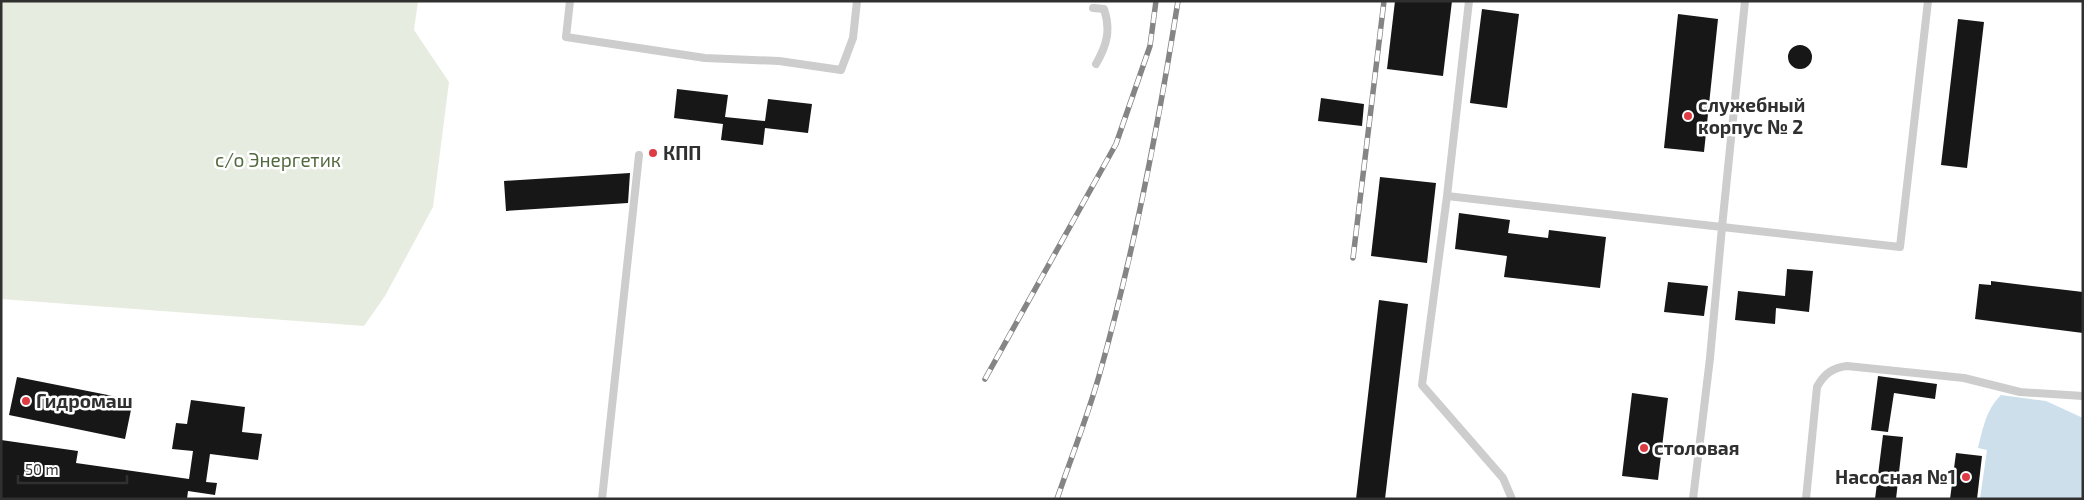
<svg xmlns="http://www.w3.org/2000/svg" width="2084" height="500" viewBox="0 0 2084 500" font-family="'Exo 2',sans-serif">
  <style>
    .green { fill: #e6ecdf }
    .water { fill: #ccdfeb }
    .building { fill: #171717 }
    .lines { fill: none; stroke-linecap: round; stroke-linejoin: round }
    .service { stroke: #cdcdcd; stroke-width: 8 }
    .rail-casing { stroke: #858585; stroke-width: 5.5 }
    .rail { stroke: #fff; stroke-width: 4; stroke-dasharray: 11; stroke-linecap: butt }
    .poi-dot { fill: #de3b45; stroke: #fff; stroke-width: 2 }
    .labels { text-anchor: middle; stroke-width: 5; stroke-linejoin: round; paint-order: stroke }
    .poi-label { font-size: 19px; font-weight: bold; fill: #303030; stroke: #fff; text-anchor: start }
    .park-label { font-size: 19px; fill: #536a3f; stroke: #fff }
  </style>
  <rect width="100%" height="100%" fill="#fff"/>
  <path class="green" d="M 1,1 L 418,1 L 414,30 L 449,82 L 433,207 L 385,296 L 364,326 L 1,299 Z"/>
  <path class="water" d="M 2001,395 L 2046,401 L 2083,418 L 2083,499 L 1980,499 L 1987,450 L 1978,448 C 1983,428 1986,410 2001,395 Z"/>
  <path class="building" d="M 1395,1 L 1452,1 L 1443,76 L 1387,69 Z
    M 1482,9 L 1519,14 L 1507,108 L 1470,103 Z
    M 1678,14 L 1718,19 L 1704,152 L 1664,148 Z
    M 1958,19 L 1984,22 L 1967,168 L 1941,165 Z
    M1788 57a12 12 0 1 1 24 0a12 12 0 1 1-24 0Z
    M 677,89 L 728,95 L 725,117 L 765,121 L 768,99 L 812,104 L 808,133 L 765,128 L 763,145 L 721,140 L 723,124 L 674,118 Z
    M 1321,98 L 1364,104 L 1362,126 L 1318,121 Z
    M 630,173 L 628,203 L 506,211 L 504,181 Z
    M 1380,177 L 1436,183 L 1427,263 L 1371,256 Z
    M 1459,213 L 1510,220 L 1508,233 L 1548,238 L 1549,230 L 1606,237 L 1600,288 L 1504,277 L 1507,256 L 1455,249 Z
    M 1787,269 L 1813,271 L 1809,312 L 1776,308 L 1775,324 L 1735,320 L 1738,291 L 1785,296 Z
    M 1991,281 L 2083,292 L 2083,333 L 1975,319 L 1979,284 L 1991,285 Z
    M 1668,282 L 1708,286 L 1704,316 L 1664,312 Z
    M 1379,300 L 1408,304 L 1385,499 L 1356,499 Z
    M 1878,376 L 1937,384 L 1935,399 L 1894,393 L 1888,432 L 1871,430 Z
    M 17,377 L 133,400 L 125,439 L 9,415 Z
    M 1632,393 L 1668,398 L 1658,480 L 1622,476 Z
    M 191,400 L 245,407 L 242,432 L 262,434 L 258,460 L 210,454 L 206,482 L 217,483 L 215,495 L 188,491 L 187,499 L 1,499 L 1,440 L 78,451 L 76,463 L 189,479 L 193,451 L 172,449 L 176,423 L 187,424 Z
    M 1883,435 L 1903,437 L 1896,499 L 1875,499 Z
    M 1956,453 L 1982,456 L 1977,499 L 1950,499 Z"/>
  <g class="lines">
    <path class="service" d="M 570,1 L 566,37 L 705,58 L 779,61 L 841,70 L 853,38 L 857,1
      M 1469,1 L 1447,196 L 1722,227 L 1710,358 L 1693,499
      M 1745,1 L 1722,227 L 1900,247 L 1928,1
      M 1093,8 L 1104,9 C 1111,30 1107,45 1096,64
      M 1447,196 L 1422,385 L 1503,478 L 1512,499
      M 602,499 L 639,155
      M 1806,499 L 1817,387 C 1824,374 1832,368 1847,366 L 1964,378 L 2020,392 L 2083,396"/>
    <defs>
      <path id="rail" d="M 1353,258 L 1384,1
        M 985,379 L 1116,144 L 1150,46 L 1156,1
        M 1057,499 C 1071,458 1087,418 1099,376 C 1134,253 1158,128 1178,1"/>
    </defs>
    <use href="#rail" class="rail-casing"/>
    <use href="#rail" class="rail"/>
  </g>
  <g class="poi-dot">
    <circle cx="1688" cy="116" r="5"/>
    <circle cx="653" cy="153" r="5"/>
    <circle cx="26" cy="401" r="5"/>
    <circle cx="1644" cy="448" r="5"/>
    <circle cx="1966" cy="477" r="5"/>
  </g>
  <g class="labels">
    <g class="poi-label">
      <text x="1698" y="112">служебный<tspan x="1698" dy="22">корпус № 2</tspan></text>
      <text x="663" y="160">КПП</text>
      <text x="36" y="408">Гидромаш</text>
      <text x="1654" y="455">столовая</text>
      <text x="1956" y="484" text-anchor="end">Насосная №1</text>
    </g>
    <g class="park-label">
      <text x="278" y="167">с/о Энергетик</text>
    </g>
  </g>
  <rect width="2084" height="500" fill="none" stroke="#303030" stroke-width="5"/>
  <path d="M18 475v8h109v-8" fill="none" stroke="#303030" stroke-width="2.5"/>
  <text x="25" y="475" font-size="15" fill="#303030" stroke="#ffffff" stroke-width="4" paint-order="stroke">50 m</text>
</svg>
